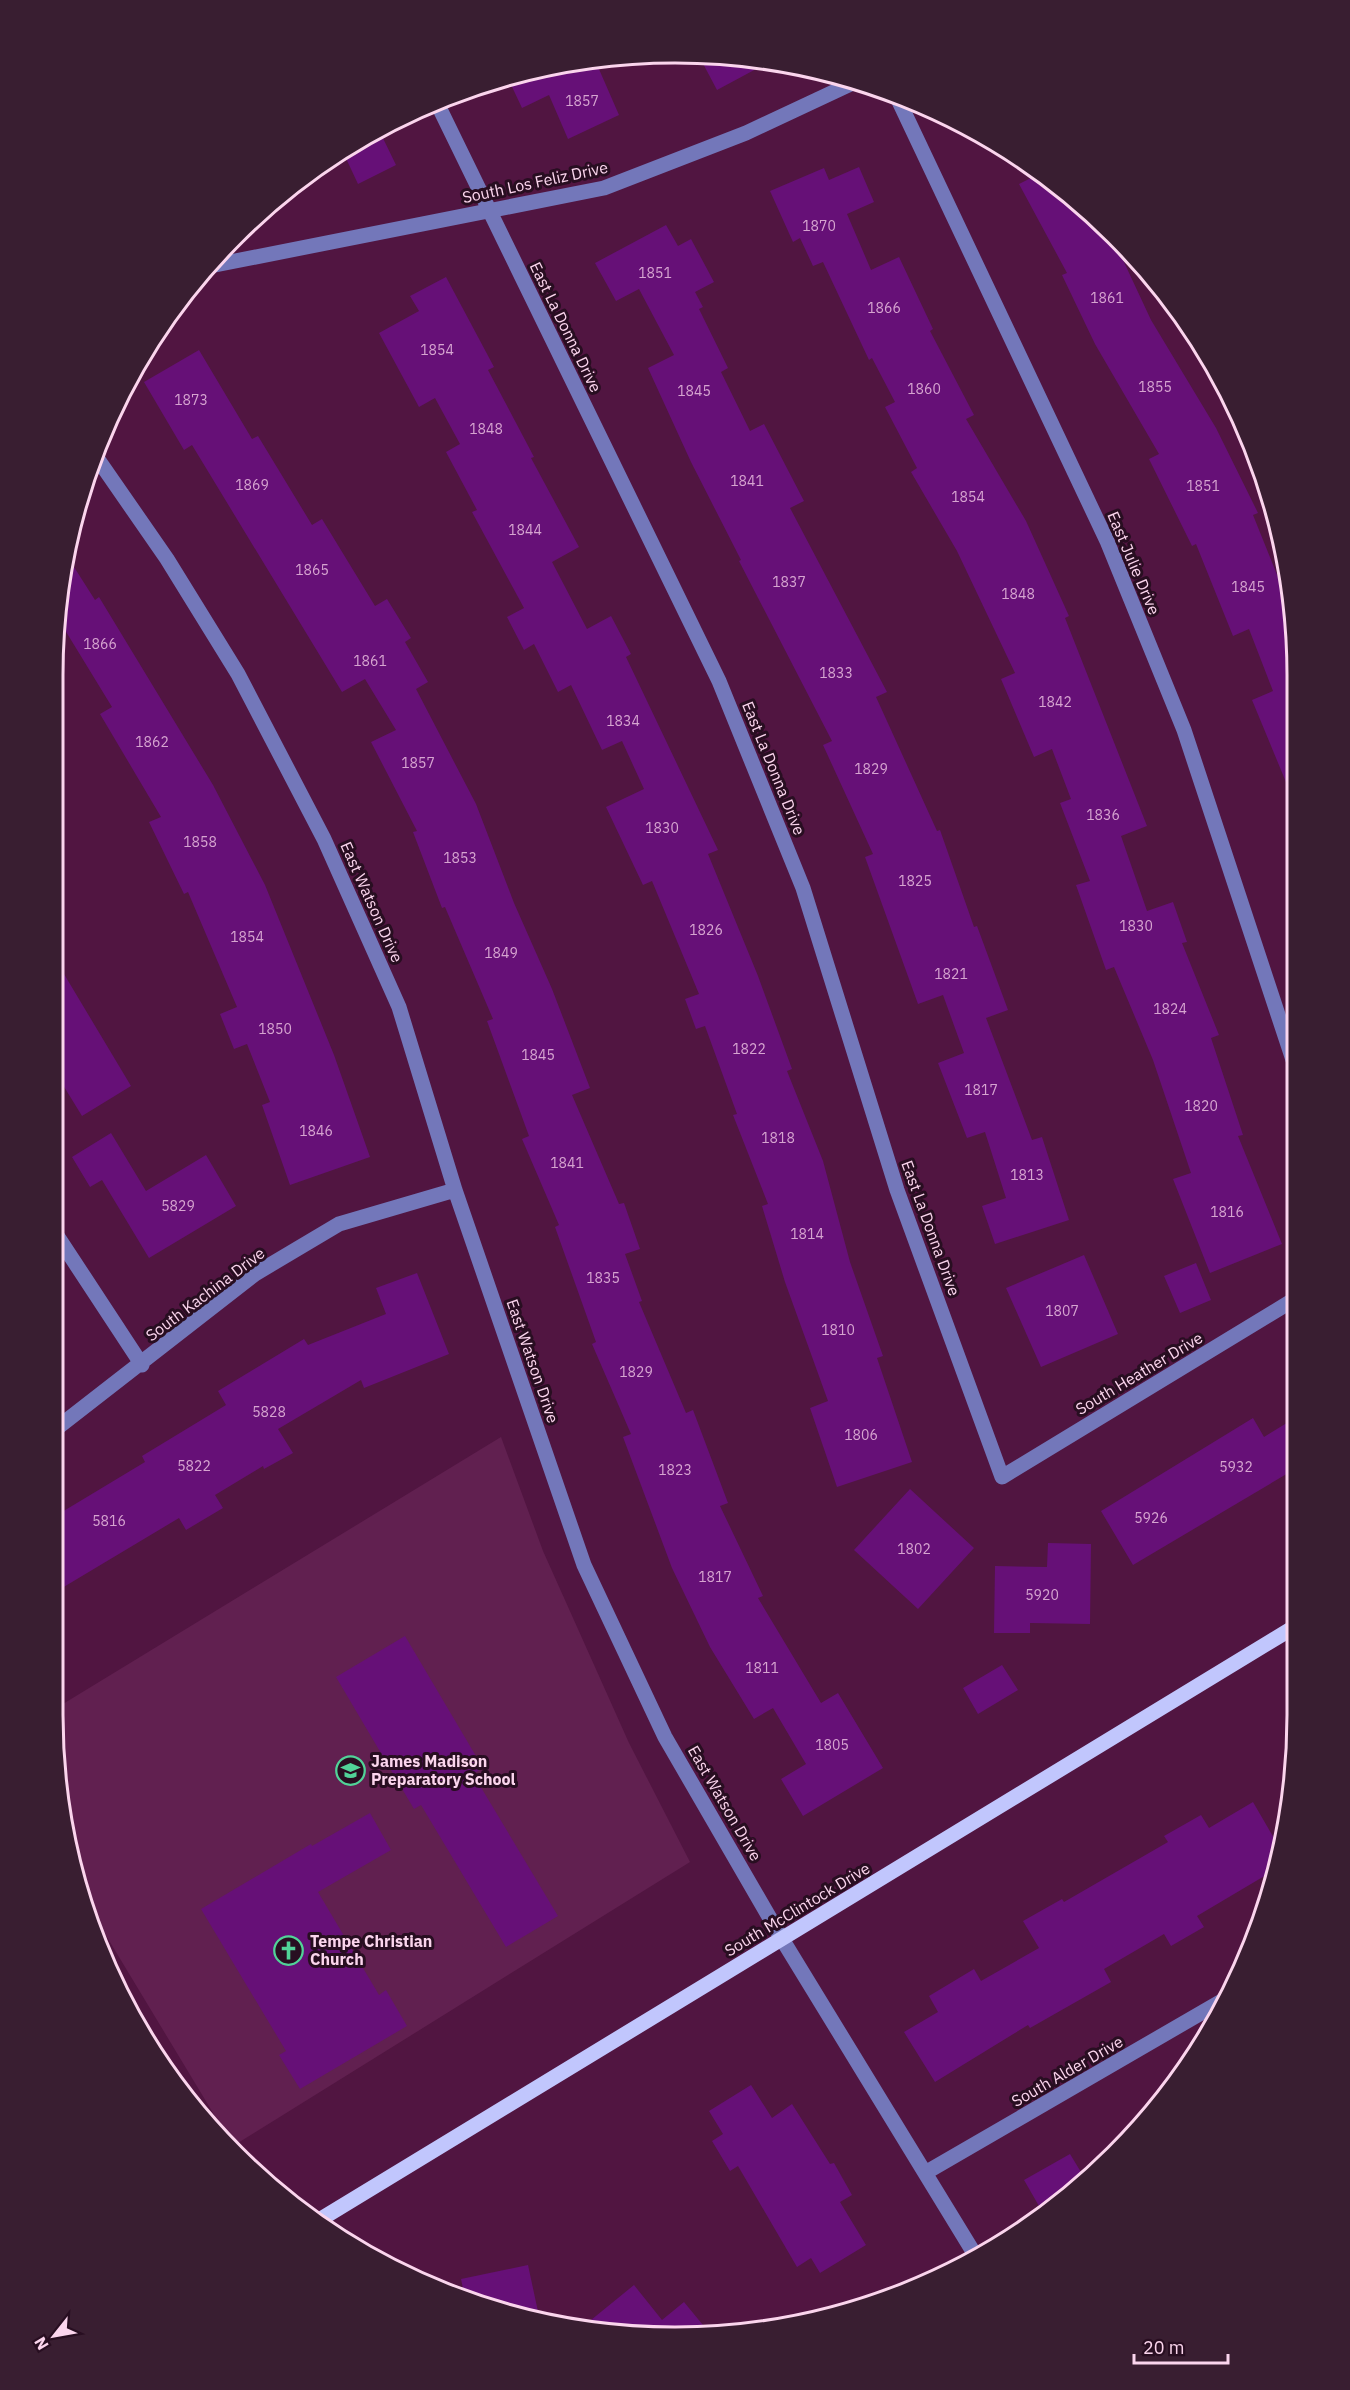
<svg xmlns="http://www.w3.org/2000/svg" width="1350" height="2390" viewBox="0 0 1350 2390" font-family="'IBM Plex Sans',sans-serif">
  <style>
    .built { fill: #612050 }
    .building { fill: #661077 }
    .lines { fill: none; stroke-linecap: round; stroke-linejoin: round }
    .minor { stroke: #7377ba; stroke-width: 15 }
    .major { stroke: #c1c6fd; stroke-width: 15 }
    .labels { text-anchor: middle; stroke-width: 6; stroke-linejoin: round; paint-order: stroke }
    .number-label { font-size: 14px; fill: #d6a4d0 }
    .street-label { font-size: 16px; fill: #fbd5ed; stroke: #280e21 }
    .poi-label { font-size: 16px; font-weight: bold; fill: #fbd5ed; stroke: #280e21; text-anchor: start }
    .rim { fill: none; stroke: #fbd5ed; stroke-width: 3 }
  </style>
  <rect width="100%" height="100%" fill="#511541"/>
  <path class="built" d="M 501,1437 L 543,1551 L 629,1743 L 690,1862 L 233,2146 L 81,1894 L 58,1797 L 58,1707 Z"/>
  <path class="building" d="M 699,56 L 757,58 L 771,61 L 717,90 Z
    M 595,60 L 619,115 L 568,139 L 549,95 L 522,108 L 507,76 Z
    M 379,130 L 396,165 L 358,184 L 343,152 Z
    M 859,167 L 874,202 L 847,214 L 871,270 L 899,257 L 933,329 L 930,331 L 974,415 L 966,419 L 1026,521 L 1069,616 L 1065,618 L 1147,826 L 1121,836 L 1147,911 L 1173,902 L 1187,942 L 1182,943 L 1219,1035 L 1211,1038 L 1243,1135 L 1238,1136 L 1282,1244 L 1210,1273 L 1173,1179 L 1191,1173 L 1153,1060 L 1114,967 L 1106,970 L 1076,885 L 1090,881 L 1060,803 L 1071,799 L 1052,749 L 1034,757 L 1001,679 L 1015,673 L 957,551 L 911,472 L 917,468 L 885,407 L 895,402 L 872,358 L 869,360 L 823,262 L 813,266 L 800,238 L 793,242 L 770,191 L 824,168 L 829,180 Z
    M 1037,175 L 1109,230 L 1151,320 L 1216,428 L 1258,513 L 1253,515 L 1292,612 L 1293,799 L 1252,700 L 1273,691 L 1249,629 L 1233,636 L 1196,544 L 1192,546 L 1149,459 L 1159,454 L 1095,344 L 1062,275 L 1067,273 L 1019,184 Z
    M 666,225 L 678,246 L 691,239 L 714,282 L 695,292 L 703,307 L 699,309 L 728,368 L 721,372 L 750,431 L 764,424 L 804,501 L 790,508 L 887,692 L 876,697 L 937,831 L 940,830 L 974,927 L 977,926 L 1008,1010 L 986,1018 L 1032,1140 L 1042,1137 L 1069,1220 L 995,1244 L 982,1206 L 1006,1198 L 985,1132 L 967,1138 L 938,1063 L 964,1053 L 943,995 L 918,1004 L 865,857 L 873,854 L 823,745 L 832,741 L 739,561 L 741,560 L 691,462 L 648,368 L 674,355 L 639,289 L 616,301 L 595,263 Z
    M 446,277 L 494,367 L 488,370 L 534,457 L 531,458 L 579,547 L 552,562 L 587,629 L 611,616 L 631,654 L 626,657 L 718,850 L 708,854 L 758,976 L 792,1069 L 787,1071 L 823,1161 L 850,1262 L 883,1356 L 877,1358 L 912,1462 L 837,1487 L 810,1408 L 828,1401 L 785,1282 L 762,1206 L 768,1204 L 733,1115 L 737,1114 L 705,1026 L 696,1029 L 685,999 L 699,994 L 652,881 L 643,885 L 606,807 L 644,789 L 622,741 L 602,750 L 571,685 L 558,692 L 534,644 L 524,650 L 507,617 L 524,608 L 472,512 L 477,510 L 446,452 L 460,444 L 435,398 L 419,407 L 379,333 L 419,311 L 410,296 Z
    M 199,350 L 252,439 L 258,436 L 312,525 L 322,519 L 375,606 L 387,599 L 411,638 L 405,642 L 428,682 L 416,689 L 476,804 L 514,903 L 552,989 L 590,1088 L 572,1095 L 619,1204 L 624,1203 L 640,1249 L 625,1254 L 642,1301 L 639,1302 L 686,1413 L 693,1410 L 728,1503 L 720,1506 L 763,1596 L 758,1598 L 821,1703 L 838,1693 L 883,1768 L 803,1816 L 781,1779 L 806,1764 L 773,1708 L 754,1719 L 710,1647 L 672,1568 L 623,1437 L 631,1434 L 592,1344 L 596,1342 L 555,1227 L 559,1225 L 522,1139 L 529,1136 L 487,1021 L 493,1019 L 445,907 L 442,908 L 413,832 L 417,831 L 371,742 L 396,730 L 365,679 L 342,692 L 192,445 L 184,450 L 144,382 Z
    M 67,556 L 95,600 L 99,597 L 213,785 L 265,885 L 334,1055 L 370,1157 L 290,1185 L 262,1105 L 270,1102 L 247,1044 L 234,1049 L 220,1014 L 237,1007 L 188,892 L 184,894 L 149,822 L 161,817 L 100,714 L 112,707 L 57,617 Z
    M 55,959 L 131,1086 L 82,1116 L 55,1072 Z
    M 111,1133 L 146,1191 L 206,1155 L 236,1206 L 149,1258 L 102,1180 L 90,1187 L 72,1157 Z
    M 1084,1255 L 1118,1334 L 1041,1367 L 1006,1288 Z
    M 1196,1263 L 1211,1300 L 1180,1313 L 1164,1276 Z
    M 417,1273 L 449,1354 L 364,1388 L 361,1380 L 278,1429 L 293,1453 L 264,1469 L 263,1466 L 215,1495 L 223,1508 L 186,1530 L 179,1518 L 57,1591 L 57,1515 L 145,1462 L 142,1456 L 226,1405 L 218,1391 L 304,1339 L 308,1345 L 386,1314 L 376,1288 Z
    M 1253,1418 L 1264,1437 L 1295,1418 L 1295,1469 L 1133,1565 L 1101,1511 Z
    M 910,1489 L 974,1548 L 918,1609 L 854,1550 Z
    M 1048,1543 L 1091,1544 L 1090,1624 L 1030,1623 L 1030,1633 L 994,1633 L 995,1566 L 1047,1567 Z
    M 405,1636 L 483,1768 L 473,1774 L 558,1916 L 506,1947 L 421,1805 L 414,1809 L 336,1677 Z
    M 1002,1665 L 1018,1690 L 978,1714 L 963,1688 Z
    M 1253,1802 L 1278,1845 L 1273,1871 L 1197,1916 L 1204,1927 L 1171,1946 L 1164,1934 L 1104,1969 L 1111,1982 L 1030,2028 L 1028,2025 L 935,2082 L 904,2032 L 938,2012 L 929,1996 L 974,1969 L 981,1981 L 1039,1948 L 1023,1921 L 1062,1899 L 1064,1902 L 1168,1842 L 1164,1836 L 1201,1815 L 1209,1828 Z
    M 370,1813 L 391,1850 L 318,1892 L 379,1995 L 386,1990 L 407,2026 L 300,2089 L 279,2055 L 286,2051 L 201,1909 L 311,1844 L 312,1846 Z
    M 751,2085 L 772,2118 L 792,2104 L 830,2164 L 834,2163 L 852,2195 L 840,2202 L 866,2245 L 820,2273 L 811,2258 L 797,2267 L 738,2166 L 730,2171 L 712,2141 L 723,2134 L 709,2111 Z
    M 1070,2154 L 1087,2182 L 1043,2213 L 1024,2180 Z
    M 528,2265 L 540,2321 L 514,2316 L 465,2298 L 461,2279 Z
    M 634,2285 L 662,2320 L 684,2302 L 712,2336 L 580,2329 Z"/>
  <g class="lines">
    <path class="minor" d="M 896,95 L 1107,541 L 1184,730 L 1294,1063
      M 437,103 L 719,681 L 803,888 L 897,1190 L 1002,1477 L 1295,1299
      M 205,267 L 604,188 L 746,133 L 857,81
      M 97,458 L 167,559 L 238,674 L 324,839 L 399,1007 L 455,1190 L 584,1565 L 665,1737 L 782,1939 L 977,2258
      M 56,1234 L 142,1365
      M 57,1428 L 255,1274 L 339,1224 L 455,1190
      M 925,2173 L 1227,1998"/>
    <path class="major" d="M 316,2222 L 1296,1626"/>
  </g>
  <defs>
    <symbol id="school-ring" viewBox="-11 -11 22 22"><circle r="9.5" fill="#280e21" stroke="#51d398" stroke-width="1.5"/><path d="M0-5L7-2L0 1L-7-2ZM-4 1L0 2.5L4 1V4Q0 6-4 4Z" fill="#51d398"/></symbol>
    <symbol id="church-ring" viewBox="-11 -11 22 22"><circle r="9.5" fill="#280e21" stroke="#51d398" stroke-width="1.5"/><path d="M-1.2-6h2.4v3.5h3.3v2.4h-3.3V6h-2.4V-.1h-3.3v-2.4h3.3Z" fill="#51d398"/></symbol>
  </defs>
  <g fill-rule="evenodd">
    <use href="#school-ring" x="334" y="1754" width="33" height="33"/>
    <use href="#church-ring" x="272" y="1934" width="33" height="33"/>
  </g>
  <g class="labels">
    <g class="number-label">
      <text x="582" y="106">1857</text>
      <text x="819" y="231">1870</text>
      <text x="655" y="278">1851</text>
      <text x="1107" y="303">1861</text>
      <text x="884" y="313">1866</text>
      <text x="437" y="355">1854</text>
      <text x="1155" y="392">1855</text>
      <text x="924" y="394">1860</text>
      <text x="694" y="396">1845</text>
      <text x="191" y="405">1873</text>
      <text x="486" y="434">1848</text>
      <text x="747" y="486">1841</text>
      <text x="252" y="490">1869</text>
      <text x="1203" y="491">1851</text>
      <text x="968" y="502">1854</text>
      <text x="525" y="535">1844</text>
      <text x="312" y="575">1865</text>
      <text x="789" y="587">1837</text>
      <text x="1248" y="592">1845</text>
      <text x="1018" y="599">1848</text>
      <text x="100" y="649">1866</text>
      <text x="370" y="666">1861</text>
      <text x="836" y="678">1833</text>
      <text x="1055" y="707">1842</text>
      <text x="623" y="726">1834</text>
      <text x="152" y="747">1862</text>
      <text x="418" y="768">1857</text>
      <text x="871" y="774">1829</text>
      <text x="1103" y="820">1836</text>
      <text x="662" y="833">1830</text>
      <text x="200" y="847">1858</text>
      <text x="460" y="863">1853</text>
      <text x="915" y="886">1825</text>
      <text x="1136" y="931">1830</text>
      <text x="706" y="935">1826</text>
      <text x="247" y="942">1854</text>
      <text x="501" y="958">1849</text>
      <text x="951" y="979">1821</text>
      <text x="1170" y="1014">1824</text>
      <text x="275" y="1034">1850</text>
      <text x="749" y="1054">1822</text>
      <text x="538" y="1060">1845</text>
      <text x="981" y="1095">1817</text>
      <text x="1201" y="1111">1820</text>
      <text x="316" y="1136">1846</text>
      <text x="778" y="1143">1818</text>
      <text x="567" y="1168">1841</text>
      <text x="1027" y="1180">1813</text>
      <text x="178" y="1211">5829</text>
      <text x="1227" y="1217">1816</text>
      <text x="807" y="1239">1814</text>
      <text x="603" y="1283">1835</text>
      <text x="1062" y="1316">1807</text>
      <text x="838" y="1335">1810</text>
      <text x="636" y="1377">1829</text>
      <text x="269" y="1417">5828</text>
      <text x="861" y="1440">1806</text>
      <text x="194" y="1471">5822</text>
      <text x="1236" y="1472">5932</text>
      <text x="675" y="1475">1823</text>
      <text x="1151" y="1523">5926</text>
      <text x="109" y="1526">5816</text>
      <text x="914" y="1554">1802</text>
      <text x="715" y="1582">1817</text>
      <text x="1042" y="1600">5920</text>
      <text x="762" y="1673">1811</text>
      <text x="832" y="1750">1805</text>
    </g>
    <g class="street-label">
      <text transform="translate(535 182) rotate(-12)" y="6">South Los Feliz Drive</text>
      <text transform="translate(566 327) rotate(64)" y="6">East La Donna Drive</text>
      <text transform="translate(1134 563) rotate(67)" y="6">East Julie Drive</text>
      <text transform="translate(774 768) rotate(68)" y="6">East La Donna Drive</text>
      <text transform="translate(372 902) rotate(66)" y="6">East Watson Drive</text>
      <text transform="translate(931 1228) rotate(70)" y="6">East La Donna Drive</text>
      <text transform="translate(205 1294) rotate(-37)" y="6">South Kachina Drive</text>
      <text transform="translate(533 1361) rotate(71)" y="6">East Watson Drive</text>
      <text transform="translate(1139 1373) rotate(-31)" y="6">South Heather Drive</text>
      <text transform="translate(725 1803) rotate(60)" y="6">East Watson Drive</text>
      <text transform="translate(797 1909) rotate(-31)" y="6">South McClintock Drive</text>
      <text transform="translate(1067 2071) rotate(-30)" y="6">South Alder Drive</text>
    </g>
    <g class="poi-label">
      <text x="371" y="1767">James Madison<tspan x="371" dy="18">Preparatory School</tspan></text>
      <text x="310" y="1947">Tempe Christian<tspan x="310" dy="18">Church</tspan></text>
    </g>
  </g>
  <path d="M0 0H1350V2390H0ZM675 63H675A612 612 0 0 1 1287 675V1715A612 612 0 0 1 675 2327H675A612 612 0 0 1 63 1715V675A612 612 0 0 1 675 63Z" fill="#391e31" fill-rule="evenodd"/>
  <path class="rim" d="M675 63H675A612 612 0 0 1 1287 675V1715A612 612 0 0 1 675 2327H675A612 612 0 0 1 63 1715V675A612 612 0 0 1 675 63Z"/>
  <g transform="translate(54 2336) rotate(239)" stroke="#280e21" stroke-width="4.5" paint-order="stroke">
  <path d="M0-4.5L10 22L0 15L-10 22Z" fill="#fbd5ed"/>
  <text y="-9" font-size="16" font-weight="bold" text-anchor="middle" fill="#fbd5ed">N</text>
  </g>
  <path d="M1134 2354v9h94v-9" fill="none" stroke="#fbd5ed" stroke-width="3"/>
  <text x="1143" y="2354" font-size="18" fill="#fbd5ed" stroke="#280e21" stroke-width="4.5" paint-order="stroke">20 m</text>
</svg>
